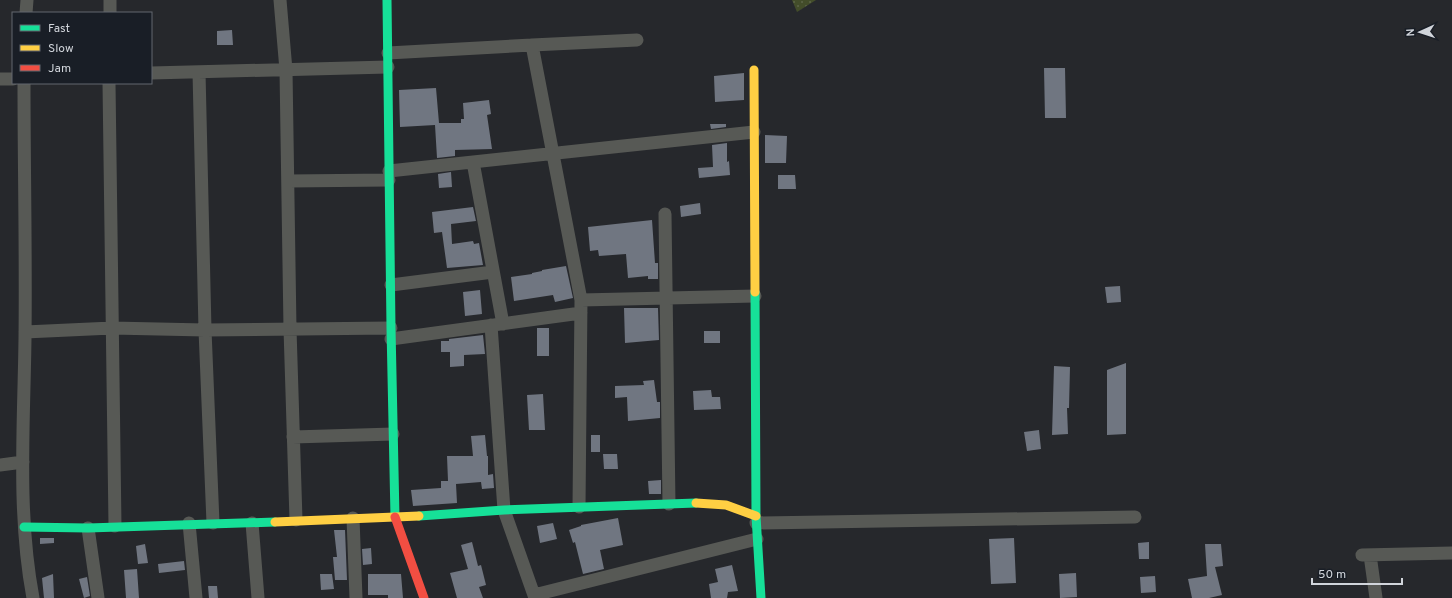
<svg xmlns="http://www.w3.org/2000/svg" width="1452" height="598" viewBox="0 0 1452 598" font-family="Overpass,sans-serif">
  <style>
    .grass { fill: url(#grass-dots) }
    .building { fill: #707681 }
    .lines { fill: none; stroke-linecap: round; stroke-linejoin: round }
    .street { stroke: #575955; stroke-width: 13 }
    .fast { stroke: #16e098; stroke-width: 9 }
    .slow { stroke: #ffcf43; stroke-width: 9 }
    .jam { stroke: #f24e42; stroke-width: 9 }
  </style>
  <defs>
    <pattern id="grass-dots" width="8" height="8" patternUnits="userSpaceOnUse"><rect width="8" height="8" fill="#434d2a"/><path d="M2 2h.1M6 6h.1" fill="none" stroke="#5d6648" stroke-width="1.8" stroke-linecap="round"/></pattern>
  </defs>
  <rect width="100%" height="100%" fill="#26282c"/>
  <path class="grass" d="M 792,0 L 816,0 L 797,12 Z"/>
  <path class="building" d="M 232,30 L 233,45 L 217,45 L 217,31 Z
    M 1044,68 L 1065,68 L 1066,118 L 1045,118 Z
    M 744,73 L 744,100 L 715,102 L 714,76 Z
    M 436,88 L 439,123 L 461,123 L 461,119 L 464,119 L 463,103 L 489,100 L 491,114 L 487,115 L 492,149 L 455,150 L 455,156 L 437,158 L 435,125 L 400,127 L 399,90 Z
    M 710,124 L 726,124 L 726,127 L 711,129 Z
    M 765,135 L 787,136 L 786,163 L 765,163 Z
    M 727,143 L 727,162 L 729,161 L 730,175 L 699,178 L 698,168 L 713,167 L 712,145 Z
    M 451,172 L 452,187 L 439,188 L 438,174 Z
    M 778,175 L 795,175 L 796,189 L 778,189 Z
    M 700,203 L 701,214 L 681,217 L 680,206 Z
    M 473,207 L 476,221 L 451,224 L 452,244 L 473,241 L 474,244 L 479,243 L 483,265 L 447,268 L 442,232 L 434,233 L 432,212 Z
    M 652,220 L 655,263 L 658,263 L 658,279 L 648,279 L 648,276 L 628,278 L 626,254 L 599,256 L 598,250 L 590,251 L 588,227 Z
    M 566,266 L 573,298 L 555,302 L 553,295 L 514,301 L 511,277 L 532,274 L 532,273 L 542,271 L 542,270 Z
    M 1120,286 L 1121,302 L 1107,303 L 1105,287 Z
    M 480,290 L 482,314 L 465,316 L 463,292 Z
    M 624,308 L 658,308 L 659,340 L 625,343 Z
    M 537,328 L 549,328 L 549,356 L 537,356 Z
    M 704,331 L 720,331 L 720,343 L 704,343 Z
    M 483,335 L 485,354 L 464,355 L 464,366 L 450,367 L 450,352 L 441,352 L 441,341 L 449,341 L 449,339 Z
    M 1126,363 L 1126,434 L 1107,435 L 1107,370 Z
    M 1054,366 L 1070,367 L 1069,408 L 1067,408 L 1068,434 L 1052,435 Z
    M 654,380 L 657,402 L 660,402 L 660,418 L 628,421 L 627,397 L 615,398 L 615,386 L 644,385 L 643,381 Z
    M 711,390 L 712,397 L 720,397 L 721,409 L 694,410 L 693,391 Z
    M 543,394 L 545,430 L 529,430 L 527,395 Z
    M 1039,430 L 1041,449 L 1027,451 L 1024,432 Z
    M 485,435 L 487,456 L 488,456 L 488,475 L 493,474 L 494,488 L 482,489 L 481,482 L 456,484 L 457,503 L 413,506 L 411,490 L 441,488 L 441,481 L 448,481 L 447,456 L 473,456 L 471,436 Z
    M 591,435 L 600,435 L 600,452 L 591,452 Z
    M 603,454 L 617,454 L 618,469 L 604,469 Z
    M 661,480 L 661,494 L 649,494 L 648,481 Z
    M 618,518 L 623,545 L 600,550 L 604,569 L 583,574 L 575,542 L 573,543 L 569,530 L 581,526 L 581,525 Z
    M 553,523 L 557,539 L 540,543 L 537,526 Z
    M 334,530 L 345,530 L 347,580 L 335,580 L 333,557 L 337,557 Z
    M 40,538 L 54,538 L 54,543 L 40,544 Z
    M 1014,538 L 1016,583 L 991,584 L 989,539 Z
    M 472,542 L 478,566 L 481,565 L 486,585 L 479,587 L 483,598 L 457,598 L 450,573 L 468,569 L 461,545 Z
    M 1149,542 L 1149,559 L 1139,559 L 1138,543 Z
    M 145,544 L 148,563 L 138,564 L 136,546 Z
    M 1205,544 L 1221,544 L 1223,566 L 1215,567 L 1222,595 L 1209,598 L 1192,598 L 1188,579 L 1207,576 Z
    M 371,548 L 372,564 L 363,565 L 362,549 Z
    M 184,561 L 185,570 L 159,573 L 158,564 Z
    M 732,565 L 738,591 L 728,592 L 727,598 L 711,598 L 709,584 L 718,582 L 715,569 Z
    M 137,569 L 139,598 L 126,598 L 124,570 Z
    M 1076,573 L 1077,597 L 1060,598 L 1059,574 Z
    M 53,574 L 54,598 L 44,598 L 42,578 Z
    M 320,574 L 332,574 L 334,589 L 321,590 Z
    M 368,574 L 401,574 L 403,598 L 388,598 L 388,595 L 368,595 Z
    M 1155,576 L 1156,592 L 1141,593 L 1140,577 Z
    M 87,577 L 90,596 L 84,598 L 79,579 Z
    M 208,586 L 217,586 L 218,598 L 209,598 Z"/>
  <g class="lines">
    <path class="street" d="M 280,0 L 286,70 L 290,329 L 296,520
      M 26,13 L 27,0
      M 110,13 L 110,0
      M 532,45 L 581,300 L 579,507
      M 388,53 L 532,45 L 637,40
      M 199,72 L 205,330 L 213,523
      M 151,73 L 388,67
      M 0,79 L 13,79
      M 24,83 C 24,168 26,253 25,338 C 24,424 17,513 33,598
      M 109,83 L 115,526
      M 473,162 L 503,324
      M 389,171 L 754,132
      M 288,181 L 389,180
      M 665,214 L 669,504
      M 391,285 L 493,272
      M 581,300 L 755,296
      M 491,325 L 504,510 L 535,598
      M 25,332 L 112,328 L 205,330 L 391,328
      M 391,339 L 581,313
      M 293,437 L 393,434
      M 0,465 L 23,462
      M 353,518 L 356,598
      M 189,523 L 196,598
      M 252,523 L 258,598
      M 756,523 L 1135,517
      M 88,528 L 98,598
      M 1362,555 L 1452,553
      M 1370,555 L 1376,598
      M 534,595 L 757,539"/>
    <path class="fast" d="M 387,0 L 391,328 L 395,517
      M 755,292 L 756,516 L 761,598
      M 419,516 L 504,510 L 696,503
      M 24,527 L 88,528 L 275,522"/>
    <path class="slow" d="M 754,70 L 755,292
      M 696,503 L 726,505 L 756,516
      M 275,522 L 419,516"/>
    <path class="jam" d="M 395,517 L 424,598"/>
  </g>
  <rect x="12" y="12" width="140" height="72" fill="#191e26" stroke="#63676e"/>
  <rect x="20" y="25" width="20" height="6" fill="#16e098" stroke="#63676e"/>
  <text x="48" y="32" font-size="12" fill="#d1d5db">Fast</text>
  <rect x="20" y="45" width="20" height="6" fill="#ffcf43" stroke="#63676e"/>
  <text x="48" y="52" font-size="12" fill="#d1d5db">Slow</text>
  <rect x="20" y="65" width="20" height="6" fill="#f24e42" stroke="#63676e"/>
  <text x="48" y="72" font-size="12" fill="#d1d5db">Jam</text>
  <g transform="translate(1420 32) rotate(267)" stroke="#191e26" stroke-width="3" paint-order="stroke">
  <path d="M0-3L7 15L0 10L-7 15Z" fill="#d1d5db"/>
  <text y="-6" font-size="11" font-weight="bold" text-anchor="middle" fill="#d1d5db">N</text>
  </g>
  <path d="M1312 578v6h90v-6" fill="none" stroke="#d1d5db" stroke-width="2"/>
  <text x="1318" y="578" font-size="12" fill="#d1d5db" stroke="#191e26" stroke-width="3" paint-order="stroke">50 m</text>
</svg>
